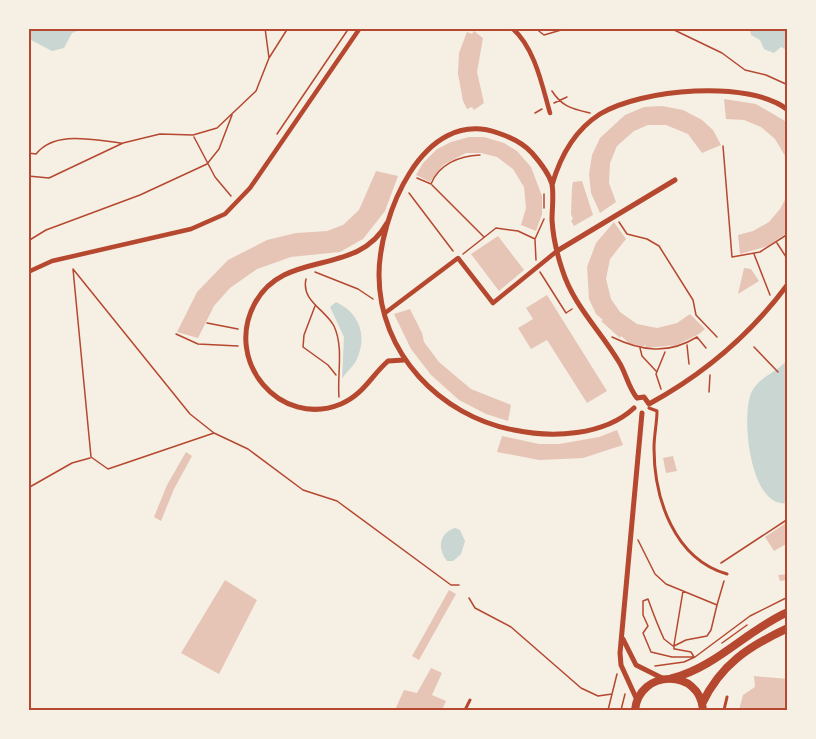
<svg xmlns="http://www.w3.org/2000/svg" width="816" height="739" viewBox="0 0 816 739" font-family="Cabin,sans-serif">
  <style>
    .water { fill: #c9d6d2 }
    .building { fill: #e6c5b7 }
    .lines { fill: none; stroke-linecap: round; stroke-linejoin: round }
    .path { stroke: #b5482f; stroke-width: 1.5 }
    .service { stroke: #b5482f; stroke-width: 3 }
    .pedestrian { stroke: #b5482f; stroke-width: 4.5 }
    .minor { stroke: #b5482f; stroke-width: 5 }
    .secondary { stroke: #b5482f; stroke-width: 8 }
    .neatline { fill: none; stroke: #b5482f; stroke-width: 2 }
  </style>
  <rect width="100%" height="100%" fill="#f6efe4"/>
  <path class="water" d="M 29,28 L 83,28 L 83,29 L 72,33 L 64,48 L 52,51 L 29,39 Z
    M 750,29 L 787,29 L 787,50 L 781,47 L 774,53 L 764,49 L 760,40 L 751,35 Z
    M 336,302 C 360,313 368,337 356,361 C 352,368 346,372 342,379 L 344,337 L 330,307 Z
    M 787,360 L 788,503 C 750,511 740,414 752,391 C 760,376 778,372 787,360 Z
    M 455,528 L 460,530 L 465,541 L 461,554 L 453,561 L 447,561 C 437,549 439,533 455,528 Z"/>
  <path class="building" d="M 474,31 L 483,38 L 477,72 L 484,103 L 474,110 L 472,107 L 467,109 L 463,101 L 458,74 L 459,53 L 467,32 L 472,34 Z
    M 724,99 L 756,104 L 785,121 L 788,124 L 788,161 L 775,139 L 761,127 L 744,120 L 726,119 Z
    M 662,106 L 683,110 L 702,120 L 713,130 L 721,145 L 702,153 L 688,134 L 666,125 L 648,125 L 634,131 L 617,146 L 610,163 L 609,183 L 616,202 L 600,213 L 591,193 L 589,174 L 592,155 L 600,138 L 625,115 L 644,107 Z
    M 469,137 L 484,137 L 504,143 L 517,151 L 531,167 L 542,196 L 542,214 L 536,231 L 521,225 L 526,208 L 524,187 L 513,169 L 497,157 L 481,153 L 466,153 L 443,165 L 430,182 L 416,175 L 423,163 L 437,149 L 451,142 Z
    M 376,171 L 398,176 L 385,211 L 363,239 L 340,252 L 291,257 L 257,269 L 230,288 L 214,306 L 198,338 L 177,332 L 197,292 L 228,260 L 267,240 L 296,233 L 327,231 L 343,225 L 359,210 Z
    M 582,181 L 593,215 L 574,226 L 571,221 L 573,219 L 571,214 L 572,188 L 573,182 Z
    M 788,194 L 788,232 L 768,246 L 740,254 L 738,235 L 753,231 L 769,222 L 780,209 Z
    M 614,222 L 626,239 L 610,259 L 606,279 L 611,299 L 620,312 L 637,324 L 657,328 L 677,323 L 690,314 L 705,329 L 699,334 L 677,345 L 645,348 L 646,345 L 642,347 L 629,343 L 621,336 L 620,338 L 601,321 L 603,320 L 596,314 L 589,299 L 587,267 L 596,243 Z
    M 498,236 L 524,270 L 499,291 L 471,254 Z
    M 744,268 L 751,269 L 759,281 L 738,294 Z
    M 547,295 L 607,391 L 587,403 L 547,340 L 531,349 L 518,328 L 533,319 L 526,308 Z
    M 410,309 L 422,333 L 424,342 L 439,362 L 471,389 L 511,405 L 508,421 L 486,414 L 459,400 L 431,375 L 411,349 L 394,314 Z
    M 617,430 L 623,445 L 583,458 L 539,460 L 497,452 L 502,436 L 539,444 L 559,444 L 599,437 Z
    M 186,452 L 192,456 L 174,489 L 161,521 L 154,517 L 167,485 Z
    M 673,456 L 677,471 L 666,473 L 663,458 Z
    M 786,523 L 788,543 L 774,551 L 765,537 Z
    M 788,574 L 788,580 L 780,581 L 778,575 Z
    M 225,580 L 257,600 L 219,674 L 181,653 Z
    M 449,590 L 456,594 L 419,660 L 412,656 Z
    M 431,668 L 442,673 L 432,695 L 446,701 L 442,710 L 395,710 L 404,690 L 417,693 Z
    M 754,676 L 788,679 L 788,710 L 739,710 L 743,695 L 755,687 Z"/>
  <g class="lines">
    <path class="path" d="M 535,28 L 544,35 L 568,28
      M 670,28 L 722,53 L 745,70 L 766,75 L 788,85
      M 500,29 L 500,28
      M 269,58 L 288,28
      M 552,91 C 562,107 573,109 590,113
      M 554,103 L 567,97
      M 535,113 L 542,109
      M 277,134 L 349,28
      M 194,137 L 215,177 L 231,196
      M 723,146 L 732,257 L 760,252 L 788,234
      M 28,153 L 36,154 C 55,130 93,140 121,143
      M 28,176 L 49,178 L 123,143 L 160,134 L 193,135 L 217,128 L 256,91 L 269,58 L 265,28
      M 417,178 L 431,184 C 439,164 459,156 480,155
      M 432,185 L 484,237
      M 409,193 L 453,251
      M 544,208 L 544,194
      M 619,222 L 627,234 L 647,239 L 659,246 L 693,300 L 696,315 L 717,337
      M 535,240 L 536,260
      M 28,241 L 46,230 L 140,195 L 207,164 L 219,149 L 232,115
      M 777,243 L 788,260
      M 463,254 L 496,228 L 518,231 L 535,239 L 544,219
      M 754,254 L 770,295
      M 315,272 L 358,289 L 373,299
      M 540,272 L 566,313 L 572,309
      M 306,279 C 301,301 325,309 334,326 C 344,348 337,374 339,397
      M 315,306 L 304,335 L 303,347 L 328,365 L 336,375
      M 207,323 L 238,329
      M 176,334 L 198,344 L 238,346
      M 612,337 C 641,351 668,355 697,337 L 706,348
      M 687,345 L 689,364
      M 754,347 L 778,372
      M 640,348 L 642,356 L 656,371
      M 661,389 L 656,374 L 665,352
      M 709,392 L 710,375
      M 214,433 L 190,414 L 73,269 L 91,457 L 108,469 L 214,433 L 248,449 L 303,490 L 337,501 L 451,585 L 459,585
      M 28,488 L 72,463 L 90,458
      M 638,540 L 655,574 L 666,584 L 717,605 L 711,630 L 707,636 L 686,640 L 674,646 L 674,649
      M 721,563 L 788,519
      M 469,598 L 475,608 L 511,627 L 581,688 L 598,696 L 612,694
      M 717,605 L 724,581
      M 722,643 L 747,625
      M 674,645 L 683,591
      M 673,646 L 664,639 C 658,626 653,613 648,599 L 643,601 L 643,615 L 648,626 L 643,633 L 651,652 L 672,657 L 695,657
      M 675,649 L 691,652 L 694,657
      M 655,666 L 684,662 L 695,657 L 750,616 L 788,597
      M 608,710 L 617,674
      M 621,710 L 625,694"/>
    <path class="service" d="M 649,408 L 657,411 C 657,423 654,435 654,448 C 654,498 674,559 727,574
      M 465,710 L 470,700
      M 724,710 L 727,697"/>
    <path class="pedestrian" d="M 512,28 C 535,48 542,85 550,113
      M 28,272 L 52,261 L 191,229 L 225,214 L 250,188 L 360,28
      M 385,313 L 458,258 L 493,303 L 557,251"/>
    <path class="minor" d="M 552,185 C 560,157 575,130 600,114 C 641,89 749,79 788,110
      M 387,223 C 357,278 285,248 255,303 C 223,361 280,429 341,404 C 364,394 371,376 388,361 L 404,360
      M 557,251 L 675,180
      M 637,398 L 644,397 L 649,404
      M 649,404 C 704,374 751,334 788,284
      M 634,408 C 604,436 552,438 514,430 C 440,416 379,353 379,275 C 379,218 422,106 498,133 C 510,137 523,143 532,153 C 539,161 549,174 552,184 C 554,195 552,209 552,220 C 553,237 557,254 562,269 C 573,305 600,330 619,362 C 626,373 628,387 637,398
      M 623,639 L 636,665 L 662,678
      M 637,700 L 621,665 L 620,653 L 642,413"/>
    <path class="secondary" d="M 673,678 C 716,667 747,630 788,612
      M 702,704 C 720,665 749,646 788,628
      M 635,710 C 639,669 700,668 703,710"/>
  </g>
  <rect width="816" height="739" fill="none" stroke="#f6efe4" stroke-width="60"/>
  <rect x="30" y="30" width="756" height="679" class="neatline"/>
</svg>
